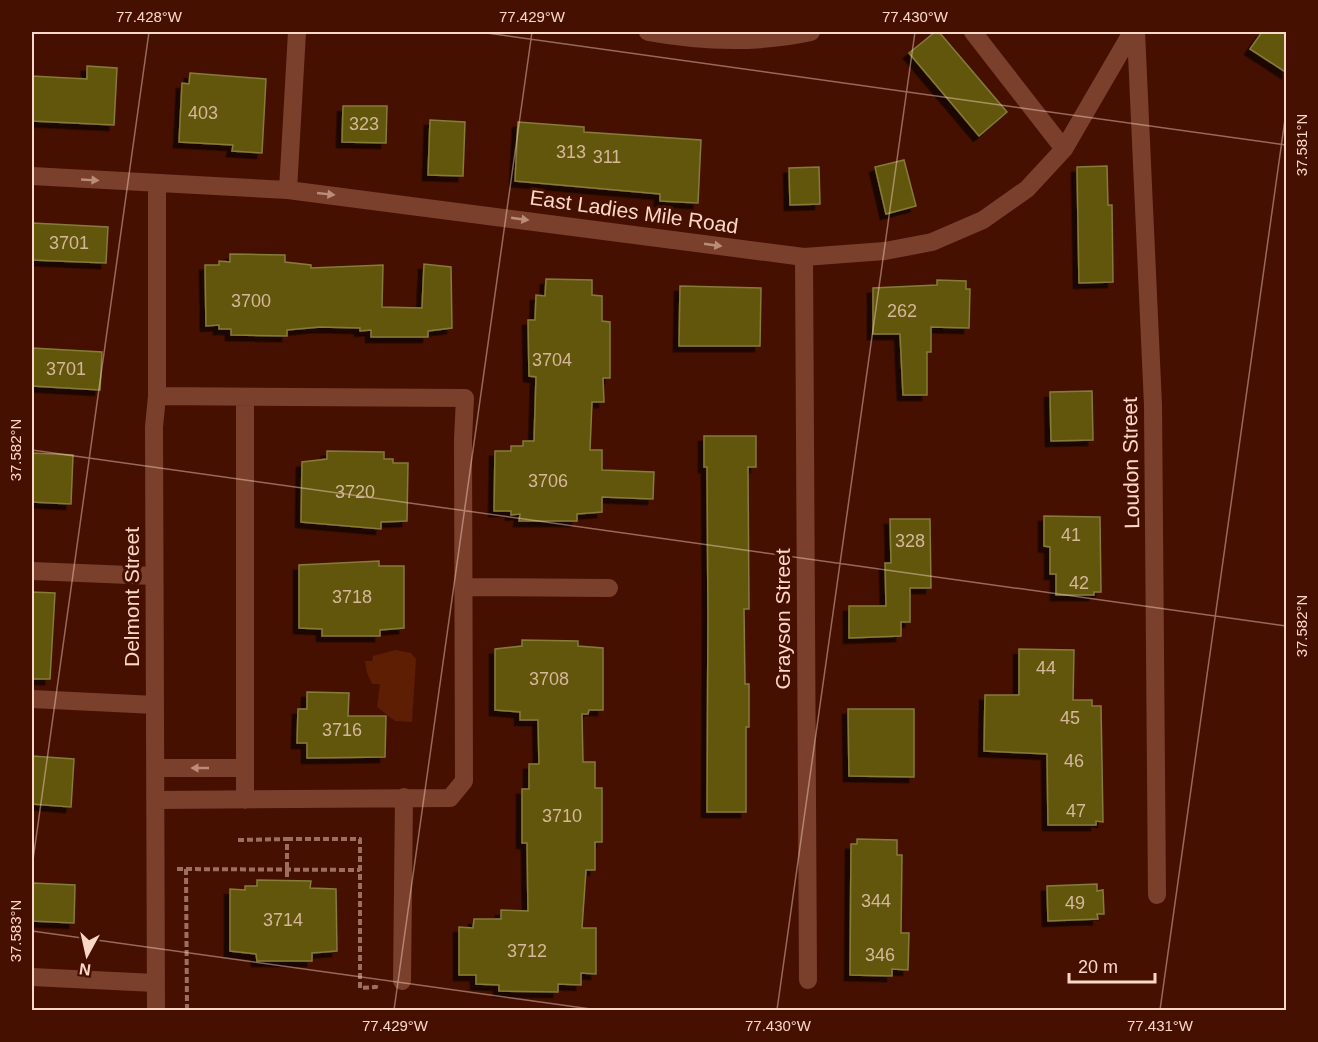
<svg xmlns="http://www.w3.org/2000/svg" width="1318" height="1042" viewBox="0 0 1318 1042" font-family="Arial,sans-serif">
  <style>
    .green { fill: #5d1e03 }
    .building { fill: #62570b; stroke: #857b39; stroke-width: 1.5; filter: url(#shadow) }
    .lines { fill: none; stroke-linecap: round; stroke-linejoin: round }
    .path { stroke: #9c6f60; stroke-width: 4; stroke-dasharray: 6 3; stroke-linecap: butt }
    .minor { stroke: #7b402b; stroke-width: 18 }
    .oneway { fill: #bb8c7a }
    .ticks { fill: none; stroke: #fbd7ca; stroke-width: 1.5; stroke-opacity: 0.45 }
    .labels { text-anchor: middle; stroke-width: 6; stroke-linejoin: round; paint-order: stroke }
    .number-label { font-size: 18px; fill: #d5b79a }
    .street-label { font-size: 21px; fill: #fbd7ca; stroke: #461000 }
    .neatline { fill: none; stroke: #fbd7ca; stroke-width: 2 }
    .ticks-label { font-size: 15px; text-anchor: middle; fill: #fbd7ca }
  </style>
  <defs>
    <filter id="shadow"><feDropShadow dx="-5.5" dy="5.5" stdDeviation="0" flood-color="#0009"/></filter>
  </defs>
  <rect width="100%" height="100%" fill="#461000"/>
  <path class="green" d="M 395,650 L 411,653 L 416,659 L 412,722 L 395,721 L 377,707 L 380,684 L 372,684 L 367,673 L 365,661 L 372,661 L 373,656 Z"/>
  <path class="building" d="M 935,32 L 939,32 L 1007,112 L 979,136 L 909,53 Z
    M 1262,32 L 1287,32 L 1287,73 L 1250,49 Z
    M 87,66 L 117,68 L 114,125 L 32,121 L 32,76 L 87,79 Z
    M 190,73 L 266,79 L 262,153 L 232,151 L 233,145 L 179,142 L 182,83 L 189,84 Z
    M 343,106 L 387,106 L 386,143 L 342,142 Z
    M 430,120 L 465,122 L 463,176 L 428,175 Z
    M 518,122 L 584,127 L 584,132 L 701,140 L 698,203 L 660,201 L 660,194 L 515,181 Z
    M 904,160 L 916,206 L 886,214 L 875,167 Z
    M 1107,166 L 1108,205 L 1112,205 L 1113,282 L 1079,283 L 1077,167 Z
    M 819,167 L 820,204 L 790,205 L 789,168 Z
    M 32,223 L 108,227 L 106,263 L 32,260 Z
    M 230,254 L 285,255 L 285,262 L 311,265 L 311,268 L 383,265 L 382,307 L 422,308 L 424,264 L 451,267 L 452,328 L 428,331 L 428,337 L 371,337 L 371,330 L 360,331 L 360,328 L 320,327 L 287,330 L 287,336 L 231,335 L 231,329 L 219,329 L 219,325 L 206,326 L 205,265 L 219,265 L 219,261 L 230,262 Z
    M 546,279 L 592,280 L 592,295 L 602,296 L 602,321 L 610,322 L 610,378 L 603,378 L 604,402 L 592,402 L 590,450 L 602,450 L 602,470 L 654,472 L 653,499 L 602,497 L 602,512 L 577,514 L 577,521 L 519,521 L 520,514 L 511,515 L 511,511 L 494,511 L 495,451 L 511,451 L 511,446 L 523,446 L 523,441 L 534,441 L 536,377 L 529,376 L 528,320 L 535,320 L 536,295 L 545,296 Z
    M 937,280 L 966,281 L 966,289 L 970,289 L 969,328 L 931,327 L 931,352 L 927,352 L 927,395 L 903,395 L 900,334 L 873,334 L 873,288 L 937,285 Z
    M 680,286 L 761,288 L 760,346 L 679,346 Z
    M 32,348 L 102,352 L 100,390 L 32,386 Z
    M 1092,391 L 1093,440 L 1051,441 L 1050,392 Z
    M 704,436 L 756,436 L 756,467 L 748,467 L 749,609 L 744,609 L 745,684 L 749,684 L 749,727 L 746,727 L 746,812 L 707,812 L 708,616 L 707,467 L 704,467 Z
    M 327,451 L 384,452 L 384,459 L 393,459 L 393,463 L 408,463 L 407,521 L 381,522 L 381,529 L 301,522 L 302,462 L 327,459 Z
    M 32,453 L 73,455 L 71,504 L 32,502 Z
    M 1044,516 L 1100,517 L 1101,592 L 1094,592 L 1094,595 L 1056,595 L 1056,574 L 1050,574 L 1050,547 L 1044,546 Z
    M 890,519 L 930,519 L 931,588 L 910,588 L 910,622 L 901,622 L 901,636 L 849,638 L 849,606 L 886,606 L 885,563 L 891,563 Z
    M 379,561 L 379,566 L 404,566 L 404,628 L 380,630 L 380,636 L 322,636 L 322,629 L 299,628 L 299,565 Z
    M 32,592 L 55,593 L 50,679 L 32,679 Z
    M 522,640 L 578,641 L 578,646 L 603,648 L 603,710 L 589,710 L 588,714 L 582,714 L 583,762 L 595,762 L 595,788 L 602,788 L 602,842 L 595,842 L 595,870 L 586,870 L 582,928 L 596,928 L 596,974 L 581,973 L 581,985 L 558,984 L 558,992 L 499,991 L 499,985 L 476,984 L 476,975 L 459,975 L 459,927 L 473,928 L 474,919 L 501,919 L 501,910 L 528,911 L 527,843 L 522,843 L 522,789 L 529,789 L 529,764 L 539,764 L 538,720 L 520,720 L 520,712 L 495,710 L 495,649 L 522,646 Z
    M 1019,649 L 1074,650 L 1073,700 L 1092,700 L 1092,706 L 1101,706 L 1103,822 L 1096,821 L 1096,825 L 1048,825 L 1047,754 L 984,751 L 985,695 L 1019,695 Z
    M 307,692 L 349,693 L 348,716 L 386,716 L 385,757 L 307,758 L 307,743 L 297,743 L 298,709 L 307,709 Z
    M 848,709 L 914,709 L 914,777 L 849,776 Z
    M 32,756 L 74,759 L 71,807 L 32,804 Z
    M 857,839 L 897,840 L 897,855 L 902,855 L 901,933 L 909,933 L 908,970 L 892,969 L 892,976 L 850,975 L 851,844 L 857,844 Z
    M 257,880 L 311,881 L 310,888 L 336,889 L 337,951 L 312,953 L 312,961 L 257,961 L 256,954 L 230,951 L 230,889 L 245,890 L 245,886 L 257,886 Z
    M 32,883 L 75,885 L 74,923 L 32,921 Z
    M 1097,884 L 1097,891 L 1103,890 L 1104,914 L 1097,914 L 1098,919 L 1048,921 L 1047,886 Z"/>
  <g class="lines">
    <path class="path" d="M 287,839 L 360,839 L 360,988 L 376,987 L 377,982
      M 238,840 L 287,839 L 287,880
      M 177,869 L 360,870
      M 186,869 L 187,1010"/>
    <path class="minor" d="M 648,32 C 703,42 756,44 811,32
      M 973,32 L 1064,149
      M 1136,32 L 1153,405 L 1157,895
      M 32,176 L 288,190 L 804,257 L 885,251 L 932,242 L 983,220 L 1027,189 L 1064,149 L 1132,32
      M 288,190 L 297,32
      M 804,257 L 808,980
      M 32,571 L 154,576
      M 464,587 L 609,588
      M 32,699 L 155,705
      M 155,768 L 245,768
      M 155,800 L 450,798 L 464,781 L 463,439 L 465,398 L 157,396
      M 245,800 L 245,397
      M 32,977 L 155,983
      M 402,981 L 404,797
      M 156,1010 L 154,427 L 157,396 L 157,183"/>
  </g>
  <defs><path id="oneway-solid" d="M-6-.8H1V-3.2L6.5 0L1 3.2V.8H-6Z" transform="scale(1.5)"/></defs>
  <g class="oneway">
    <use href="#oneway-solid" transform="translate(90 180) rotate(3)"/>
    <use href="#oneway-solid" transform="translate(326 194) rotate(6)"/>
    <use href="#oneway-solid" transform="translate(520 219) rotate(8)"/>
    <use href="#oneway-solid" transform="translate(713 245) rotate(8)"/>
    <use href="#oneway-solid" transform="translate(200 768) rotate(-180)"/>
  </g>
  <path class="ticks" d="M 480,32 L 1286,145M 32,450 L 1286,626M 32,867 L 149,32M 32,931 L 598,1010M 394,1010 L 532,32M 777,1010 L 915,32M 1160,1010 L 1286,112"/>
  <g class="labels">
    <g class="number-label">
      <text x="203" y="119">403</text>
      <text x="364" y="130">323</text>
      <text x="571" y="158">313</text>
      <text x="607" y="163">311</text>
      <text x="69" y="249">3701</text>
      <text x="251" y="307">3700</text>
      <text x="902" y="317">262</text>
      <text x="552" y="366">3704</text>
      <text x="66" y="375">3701</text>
      <text x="548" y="487">3706</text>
      <text x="355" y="498">3720</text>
      <text x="1071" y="541">41</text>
      <text x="910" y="547">328</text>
      <text x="1079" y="589">42</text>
      <text x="352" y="603">3718</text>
      <text x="1046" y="674">44</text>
      <text x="549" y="685">3708</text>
      <text x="1070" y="724">45</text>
      <text x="342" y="736">3716</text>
      <text x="1074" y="767">46</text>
      <text x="1076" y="817">47</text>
      <text x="562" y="822">3710</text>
      <text x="876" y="907">344</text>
      <text x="1075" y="909">49</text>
      <text x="283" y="926">3714</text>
      <text x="527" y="957">3712</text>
      <text x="880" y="961">346</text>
    </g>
    <g class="street-label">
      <text transform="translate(634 212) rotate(8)" y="7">East Ladies Mile Road</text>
      <text transform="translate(1131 463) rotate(-91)" y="7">Loudon Street</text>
      <text transform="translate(132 597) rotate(-90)" y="7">Delmont Street</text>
      <text transform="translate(783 619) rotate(-90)" y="7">Grayson Street</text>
    </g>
  </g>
  <rect width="1318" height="1042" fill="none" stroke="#461000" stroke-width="66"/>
  <g transform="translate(87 955) rotate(188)" stroke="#461000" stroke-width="4.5" paint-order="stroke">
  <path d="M0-4.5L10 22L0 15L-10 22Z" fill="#fbd7ca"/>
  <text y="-9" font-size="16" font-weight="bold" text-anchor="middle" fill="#fbd7ca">N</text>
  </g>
  <path d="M1069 973v9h86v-9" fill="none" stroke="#fbd7ca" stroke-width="3"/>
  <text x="1078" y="973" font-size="18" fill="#fbd7ca" stroke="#461000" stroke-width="4.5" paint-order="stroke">20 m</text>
  <rect x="33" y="33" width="1252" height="976" class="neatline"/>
  <g class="ticks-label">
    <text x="149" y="22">77.428°W</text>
    <text x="532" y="22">77.429°W</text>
    <text x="915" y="22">77.430°W</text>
    <text transform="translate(1302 145) rotate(-90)" y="5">37.581°N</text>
    <text transform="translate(16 450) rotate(-90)" y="5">37.582°N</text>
    <text transform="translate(1302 626) rotate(-90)" y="5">37.582°N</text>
    <text transform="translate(16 931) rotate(-90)" y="5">37.583°N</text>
    <text x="395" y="1031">77.429°W</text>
    <text x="778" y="1031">77.430°W</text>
    <text x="1160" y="1031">77.431°W</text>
  </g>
</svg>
